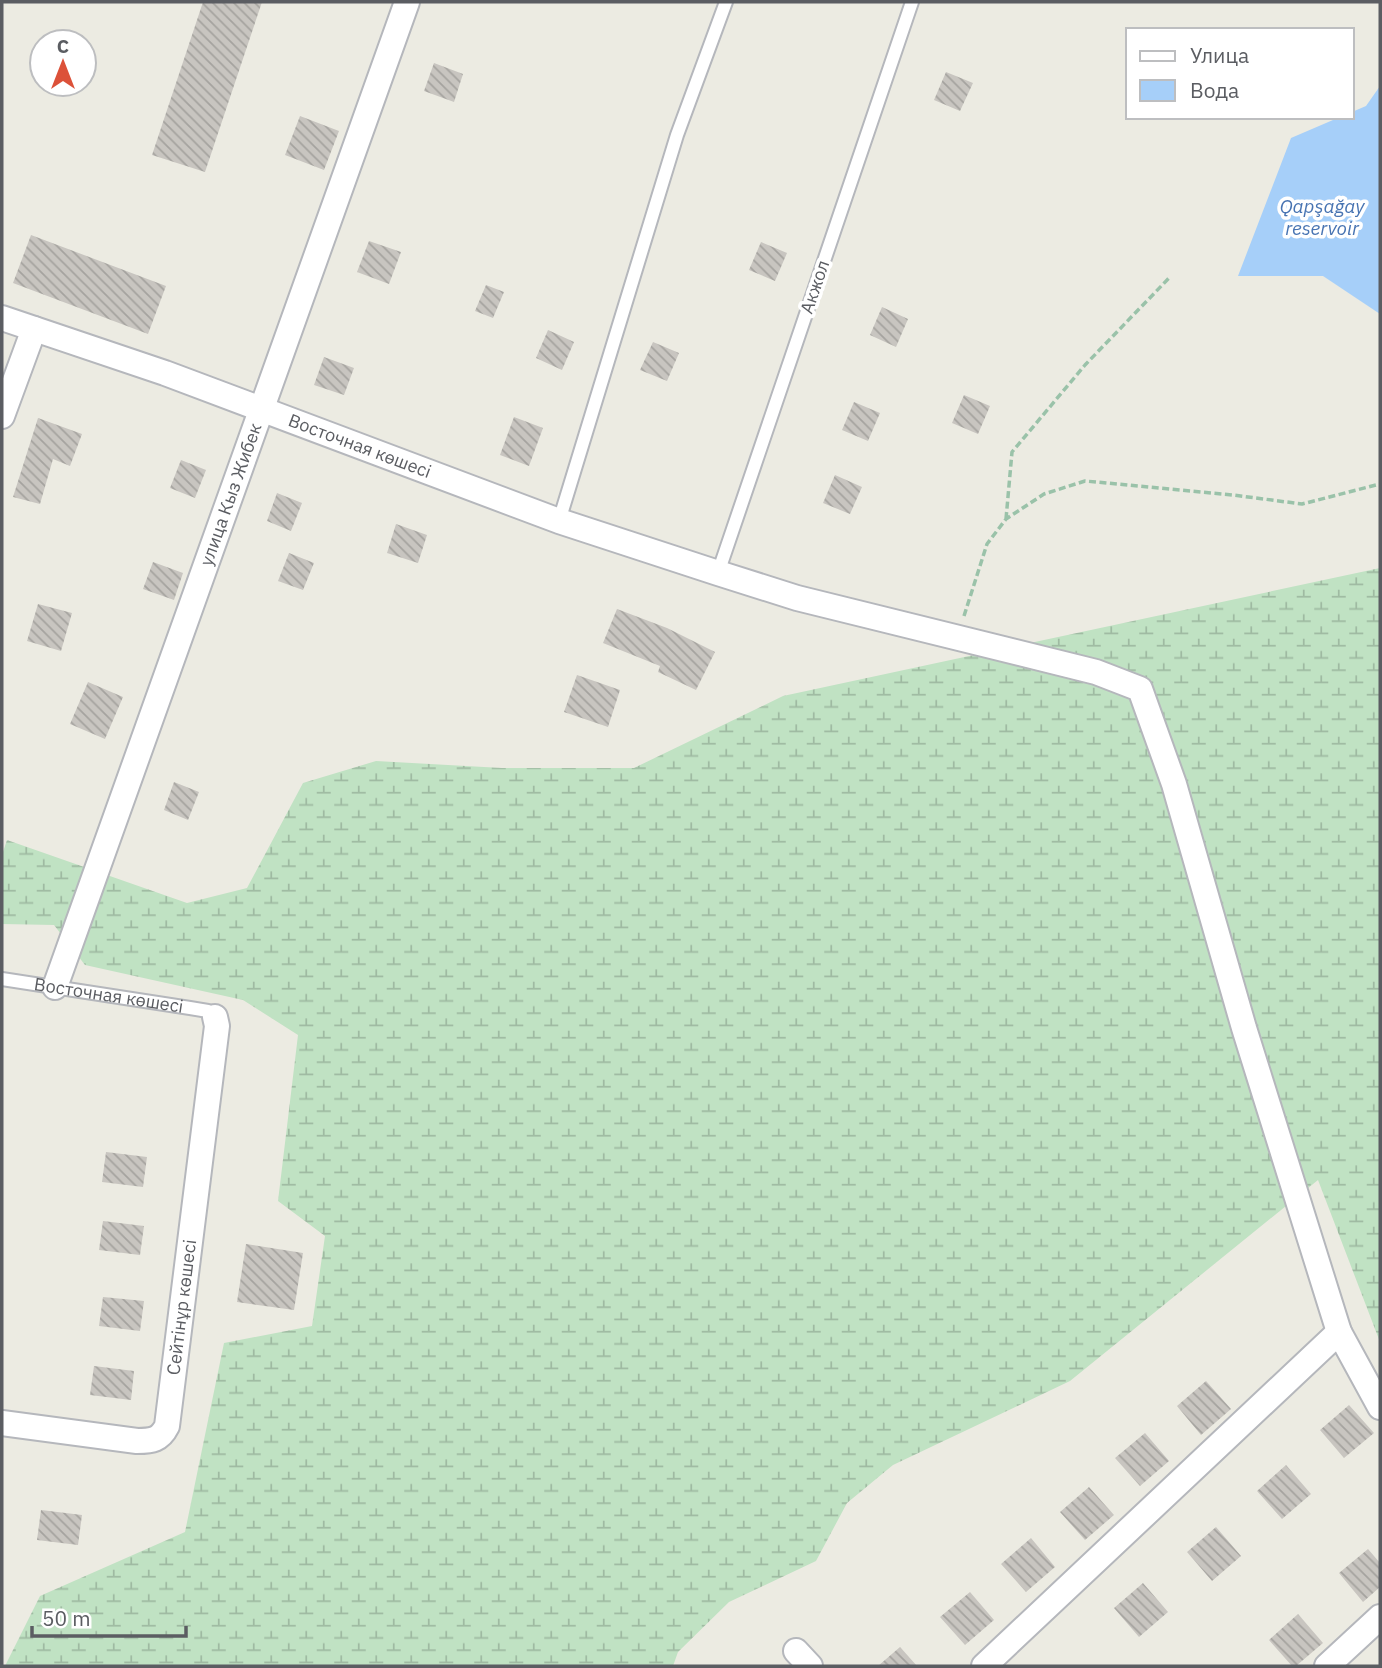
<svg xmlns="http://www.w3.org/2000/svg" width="1382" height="1668" viewBox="0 0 1382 1668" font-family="'IBM Plex Sans',sans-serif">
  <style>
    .wetland { fill: url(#wetland-marsh) }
    .water { fill: #a6cff9 }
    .building { fill: url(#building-back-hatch) }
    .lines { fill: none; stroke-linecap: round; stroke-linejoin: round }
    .lane-casing { stroke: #b5b7bc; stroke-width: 16 }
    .street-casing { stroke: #b5b7bc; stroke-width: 28 }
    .path { stroke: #9ac2a9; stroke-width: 3.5; stroke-dasharray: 7 3.5; stroke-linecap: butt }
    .lane { stroke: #fff; stroke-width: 12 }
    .street { stroke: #fff; stroke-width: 24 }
    .labels { text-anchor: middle; stroke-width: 7; stroke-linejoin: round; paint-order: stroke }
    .street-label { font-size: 18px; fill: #5b5d62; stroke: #fff }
    .water-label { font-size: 19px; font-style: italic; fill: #4874b2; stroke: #fff }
  </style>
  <defs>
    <pattern id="wetland-marsh" width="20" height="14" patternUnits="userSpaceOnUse" patternTransform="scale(1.75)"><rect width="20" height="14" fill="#c0e2c3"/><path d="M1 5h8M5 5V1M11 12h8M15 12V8" fill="none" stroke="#9fbaa2"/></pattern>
    <pattern id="building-back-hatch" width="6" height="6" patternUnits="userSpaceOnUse" patternTransform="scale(1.75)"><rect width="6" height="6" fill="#c8c5c0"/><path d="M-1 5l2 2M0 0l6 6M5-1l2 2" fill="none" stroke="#a5a39f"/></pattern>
  </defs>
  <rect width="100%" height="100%" fill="#ecebe2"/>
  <path class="wetland" d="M 1380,568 L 1380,1342 L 1318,1180 L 1070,1381 L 893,1465 L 847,1503 L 816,1561 L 729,1602 L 678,1652 L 673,1666 L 5,1666 L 40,1596 L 185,1532 L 224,1343 L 312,1326 L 325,1236 L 278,1201 L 298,1035 L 243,1000 L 85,965 L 54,925 L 2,924 L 2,855 L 7,840 L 187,903 L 247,888 L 303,783 L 376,761 L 502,768 L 634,768 L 783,696 Z"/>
  <path class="water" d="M 1380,86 L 1380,314 L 1323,276 L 1238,276 L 1291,138 L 1340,117 L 1352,117 L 1352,112 L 1366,106 Z"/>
  <path class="building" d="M 203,2 L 262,2 L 205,172 L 152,155 Z
    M 434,63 L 463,74 L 454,102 L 424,91 Z
    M 946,72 L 973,83 L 960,111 L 934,100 Z
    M 300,116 L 339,131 L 324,170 L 285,155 Z
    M 31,235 L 166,286 L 148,334 L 13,283 Z
    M 369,241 L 401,252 L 389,284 L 357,272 Z
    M 761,242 L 787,253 L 775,281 L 749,270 Z
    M 486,285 L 504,292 L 493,318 L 475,311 Z
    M 882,307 L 908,319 L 896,347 L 870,335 Z
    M 548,330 L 574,342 L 562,370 L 536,358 Z
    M 653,342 L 679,353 L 667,381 L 640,370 Z
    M 324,357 L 354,368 L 344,395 L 314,385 Z
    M 964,395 L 990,406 L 978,434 L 952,423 Z
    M 854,402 L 880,413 L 868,441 L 842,430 Z
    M 514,417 L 543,428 L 529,466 L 500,455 Z
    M 38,418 L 82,434 L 70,466 L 53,459 L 40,504 L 13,497 Z
    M 181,460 L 206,470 L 195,498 L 170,488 Z
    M 835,475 L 862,487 L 850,514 L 823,503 Z
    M 277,493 L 302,503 L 291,531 L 267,521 Z
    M 396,524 L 427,535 L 418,563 L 387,553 Z
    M 289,553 L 314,563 L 303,590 L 278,581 Z
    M 153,562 L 183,573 L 174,600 L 143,589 Z
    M 38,604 L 72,613 L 61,651 L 27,641 Z
    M 617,609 L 667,628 L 715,652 L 696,690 L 658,672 L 660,666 L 603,643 Z
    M 577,675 L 620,690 L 608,727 L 564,712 Z
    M 88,682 L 123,697 L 105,739 L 70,724 Z
    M 174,782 L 199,792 L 188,820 L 164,810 Z
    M 106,1152 L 147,1157 L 143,1187 L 102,1182 Z
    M 103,1221 L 144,1226 L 140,1255 L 99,1250 Z
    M 246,1244 L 303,1253 L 294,1310 L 237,1302 Z
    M 103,1297 L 144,1301 L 140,1331 L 99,1326 Z
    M 94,1366 L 134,1371 L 131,1400 L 90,1395 Z
    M 1206,1381 L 1231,1409 L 1201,1435 L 1177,1406 Z
    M 1349,1405 L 1374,1433 L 1344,1458 L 1320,1430 Z
    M 1145,1433 L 1169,1461 L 1140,1486 L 1115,1458 Z
    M 1286,1465 L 1311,1494 L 1282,1519 L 1257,1491 Z
    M 1089,1487 L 1114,1515 L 1085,1540 L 1060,1512 Z
    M 41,1510 L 82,1515 L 78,1545 L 37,1540 Z
    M 1216,1527 L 1241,1556 L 1212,1581 L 1187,1552 Z
    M 1031,1538 L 1055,1567 L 1026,1592 L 1001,1564 Z
    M 1368,1549 L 1380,1563 L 1380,1587 L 1363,1602 L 1339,1573 Z
    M 1143,1583 L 1168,1612 L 1139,1637 L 1114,1608 Z
    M 970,1592 L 994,1620 L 965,1645 L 940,1617 Z
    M 1298,1614 L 1323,1643 L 1296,1666 L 1292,1666 L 1269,1640 Z
    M 900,1647 L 917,1666 L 878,1666 Z"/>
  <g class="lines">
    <defs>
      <g id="lane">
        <path d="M 559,521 L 677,135 L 726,2"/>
        <path d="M 718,573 L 912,2"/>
        <path id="s1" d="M 2,979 L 190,1008 L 208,1011 L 215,1017"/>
      </g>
      <g id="street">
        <path id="s2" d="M 2,318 L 165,373 L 559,521 L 718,573 L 797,598 L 1096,672 L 1140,689 L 1174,784 L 1244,1028 L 1339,1332 L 1380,1407"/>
        <path d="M 2,416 L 34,329"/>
        <path id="s3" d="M 55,987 L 407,2"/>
        <path id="s4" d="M 2,1423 L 137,1441 C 152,1441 160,1440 167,1426 L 217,1026 L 215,1017"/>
        <path d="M 796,1651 L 810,1666"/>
        <path d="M 984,1666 L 1339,1332"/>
        <path d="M 1327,1666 L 1380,1617"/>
      </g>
    </defs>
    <use href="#lane" class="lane-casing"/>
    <use href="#street" class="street-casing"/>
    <path class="path" d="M 1006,519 L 1012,452 L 1085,365 L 1170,277
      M 964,616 L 987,544 L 1006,519 L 1044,494 L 1085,481 L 1233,495 L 1302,504 L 1380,484"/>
    <use href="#lane" class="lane"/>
    <use href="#street" class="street"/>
  </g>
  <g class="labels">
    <g class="street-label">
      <text transform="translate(815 287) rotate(-71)" y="6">Акжол</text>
      <text dy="6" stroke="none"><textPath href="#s2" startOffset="380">Восточная көшесі</textPath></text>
      <text dy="6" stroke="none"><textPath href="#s3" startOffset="523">улица Кыз Жибек</textPath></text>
      <text dy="6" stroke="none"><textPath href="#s1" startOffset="108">Восточная көшесі</textPath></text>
      <text dy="6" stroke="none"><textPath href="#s4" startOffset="292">Сейтінұр көшесі</textPath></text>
    </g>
    <g class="water-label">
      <text x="1322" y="213">Qapşağay<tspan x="1322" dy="22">reservoir</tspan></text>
    </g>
  </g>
  <rect width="1382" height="1668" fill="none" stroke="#5b5d62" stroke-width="7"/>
  <rect x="1126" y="28" width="228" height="91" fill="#ffffff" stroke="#bdbec0" stroke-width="2"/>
  <rect x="1140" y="51" width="35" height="10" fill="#ffffff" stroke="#bdbec0" stroke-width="2"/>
  <text x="1190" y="63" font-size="21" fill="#5b5d62">Улица</text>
  <rect x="1140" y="80" width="35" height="21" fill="#a6cff9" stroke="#bdbec0" stroke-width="2"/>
  <text x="1190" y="98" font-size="21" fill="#5b5d62">Вода</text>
  <g transform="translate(63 63)"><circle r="33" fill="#ffffff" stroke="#bdbec0" stroke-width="2"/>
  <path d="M0-5L12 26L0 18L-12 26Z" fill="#dc5139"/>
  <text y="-10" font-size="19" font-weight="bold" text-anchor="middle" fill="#5b5d62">С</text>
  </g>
  <path d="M32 1626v10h154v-10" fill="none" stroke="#5b5d62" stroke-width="3.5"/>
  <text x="42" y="1626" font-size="21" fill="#5b5d62" stroke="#ffffff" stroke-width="5" paint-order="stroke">50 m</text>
</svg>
